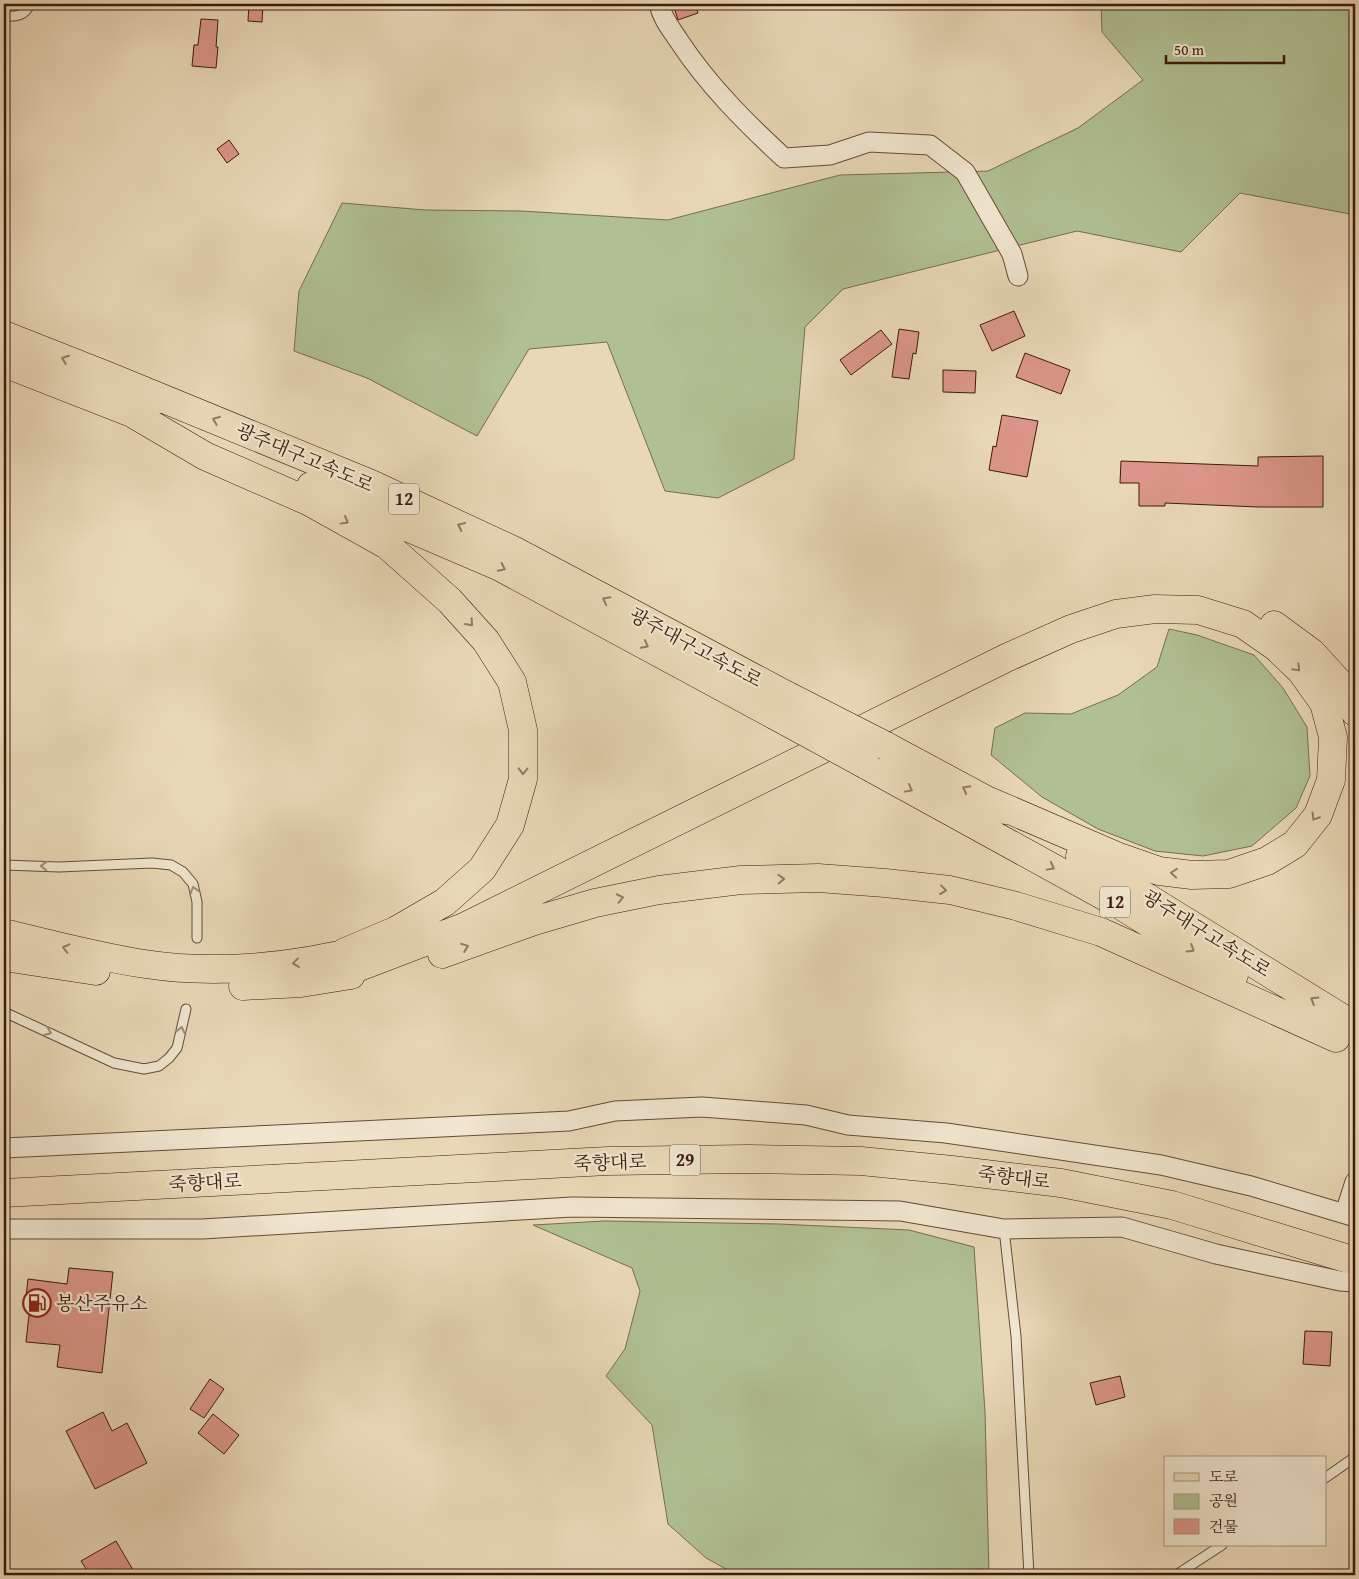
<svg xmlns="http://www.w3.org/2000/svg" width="1359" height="1579" viewBox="0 0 1359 1579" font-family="'Gentium Book Plus','Noto Serif KR',serif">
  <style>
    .green { fill: #b0c093; stroke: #766e50 }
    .building { fill: #dc9689; stroke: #3c1b0c }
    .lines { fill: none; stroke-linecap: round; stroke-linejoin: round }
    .lane-casing { stroke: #674a37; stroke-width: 11 }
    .street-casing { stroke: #674a37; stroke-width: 21 }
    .primary-casing { stroke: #3c1b0c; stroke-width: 29 }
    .highway-casing { stroke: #3c1b0c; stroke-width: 29 }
    .lane { stroke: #f1e6d0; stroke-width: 9 }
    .street { stroke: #f1e6d0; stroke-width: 19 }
    .primary { stroke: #e9d8b7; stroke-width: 28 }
    .highway { stroke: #e9d8b7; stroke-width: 28 }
    .highway-bridge-casing { stroke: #3c1b0c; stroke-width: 29; stroke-linecap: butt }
    .highway-bridge { stroke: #e9d8b7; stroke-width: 28 }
    .oneway { stroke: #927a62 }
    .oneway2 { stroke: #a08b78 }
    .labels { text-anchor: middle; stroke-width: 4.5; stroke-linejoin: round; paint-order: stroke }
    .shield { fill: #f1e6d0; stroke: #725847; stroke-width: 1 }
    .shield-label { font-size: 18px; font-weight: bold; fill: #3c1b0c }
    .street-label { font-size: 19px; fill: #3c1b0c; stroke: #f1e6d0 }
    .poi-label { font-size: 19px; fill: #3c1b0c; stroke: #f1e6d0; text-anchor: start }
  </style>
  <rect width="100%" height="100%" fill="#e9d8b7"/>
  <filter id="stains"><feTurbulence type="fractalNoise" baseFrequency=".004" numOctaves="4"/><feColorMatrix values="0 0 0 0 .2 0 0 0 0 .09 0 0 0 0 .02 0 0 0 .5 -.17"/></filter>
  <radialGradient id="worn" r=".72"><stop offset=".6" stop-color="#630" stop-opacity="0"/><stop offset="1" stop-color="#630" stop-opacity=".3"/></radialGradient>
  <path class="green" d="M 1101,4 L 1355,4 L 1355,215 L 1240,193 L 1181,252 L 1077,231 L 843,289 L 805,327 L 794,459 L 718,498 L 665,491 L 607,342 L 529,349 L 477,436 L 367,378 L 294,351 L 299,291 L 342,203 L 425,210 L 522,211 L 668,220 L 840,175 L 988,171 L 1078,128 L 1143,80 L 1102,32 Z
    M 1169,629 L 1197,635 L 1254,655 L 1283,688 L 1307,727 L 1310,776 L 1296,808 L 1252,846 L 1203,856 L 1155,851 L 1098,829 L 1042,797 L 991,755 L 995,728 L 1025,713 L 1071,714 L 1118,695 L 1157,667 Z
    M 604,1221 L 779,1224 L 909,1230 L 974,1247 L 985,1412 L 989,1575 L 737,1575 L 706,1558 L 668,1524 L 652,1425 L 606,1376 L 625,1349 L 640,1291 L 632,1268 L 533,1225 Z"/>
  <path class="building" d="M 249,4 L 263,5 L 262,22 L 248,21 Z
    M 673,4 L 695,4 L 698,13 L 678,20 Z
    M 201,19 L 218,20 L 216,47 L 218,47 L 216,68 L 192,66 L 194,45 L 198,45 Z
    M 229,140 L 239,154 L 227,163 L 217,149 Z
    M 1014,311 L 1025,336 L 992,351 L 980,325 Z
    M 899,329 L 919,332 L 916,354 L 913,353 L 909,379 L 892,377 Z
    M 881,330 L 892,344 L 851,375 L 840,360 Z
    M 1025,353 L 1070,370 L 1061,394 L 1016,377 Z
    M 943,370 L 976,371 L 975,393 L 943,392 Z
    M 1002,415 L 1038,421 L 1027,477 L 989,470 L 993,446 L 996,447 Z
    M 1323,456 L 1323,507 L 1258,507 L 1165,503 L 1165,506 L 1139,506 L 1139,483 L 1120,483 L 1121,461 L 1258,466 L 1258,457 Z
    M 69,1268 L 113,1272 L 102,1373 L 57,1367 L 60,1345 L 26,1342 L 30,1306 L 25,1306 L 28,1279 L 67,1284 Z
    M 1305,1331 L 1332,1332 L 1330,1366 L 1303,1364 Z
    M 1120,1376 L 1125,1397 L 1096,1405 L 1090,1383 Z
    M 210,1379 L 224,1389 L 204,1418 L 190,1409 Z
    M 103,1412 L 112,1431 L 127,1423 L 147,1463 L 95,1489 L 66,1431 Z
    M 213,1414 L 239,1435 L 224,1454 L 198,1433 Z
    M 116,1541 L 136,1575 L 90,1575 L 81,1561 Z"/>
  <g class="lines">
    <defs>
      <path id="lane" d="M 4,16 C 16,17 25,16 30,4
        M 4,865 L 59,867 L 152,863 L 171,865 L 183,872 L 193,884 L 197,902 L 197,938
        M 4,1012 L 114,1063 L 144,1069 L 159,1066 L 169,1058 L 177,1048 L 186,1009
        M 1004,1229 L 1016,1336 L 1029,1575
        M 1325,1478 L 1355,1457
        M 1176,1575 L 1222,1545"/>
      <path id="street" d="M 659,4 C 662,18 671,29 679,41 C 708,85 745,122 784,158 L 830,155 L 869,142 L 930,145 L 965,172 L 1012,254 L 1018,276
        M 4,1148 L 569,1121 L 615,1111 L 702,1107 L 806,1115 L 848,1125 L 946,1133 L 1161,1165 L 1251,1186 L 1355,1217
        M 1345,1213 L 1355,1182
        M 4,1229 L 202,1229 L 572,1207 L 900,1211 L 1004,1229 L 1122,1227 L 1216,1254 L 1340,1281 L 1355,1282"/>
      <path id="primary" d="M 4,1193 L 608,1161 L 747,1159 L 861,1161 L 952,1170 L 1061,1183 L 1172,1205 L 1355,1261"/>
      <path id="highway" d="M 4,335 L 108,376 L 371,484 L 517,552 L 788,696
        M 4,363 L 147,419
        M 130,412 L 205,456 L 310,502 L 387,545 L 450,601 L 486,641 L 512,682 L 523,730 L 523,779 L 510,825 L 482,869 L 445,902 L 395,931 L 345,952
        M 311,486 L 500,567 L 774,715
        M 1274,625 L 1312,653 L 1343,687 L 1355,712
        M 886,746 L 1005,810
        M 866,765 L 1115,902 L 1234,975
        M 1080,856 L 1355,1026
        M 4,933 C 50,944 98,957 145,964 C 216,975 295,967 364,949
        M 442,954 L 534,921 L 595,903 L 659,890 L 741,880 L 818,878 L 885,883 L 950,890 L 1016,906 L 1101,932 L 1336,1038
        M 4,957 L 96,971
        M 333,977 L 464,927 L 1006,658 L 1071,629 L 1116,614 L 1155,609 L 1198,610 L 1243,624 L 1276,647 L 1301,671 L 1324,703 L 1333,737 L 1331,780 L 1318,815 L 1295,844 L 1267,861 L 1229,874 L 1192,875 L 1159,871 L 1119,857 L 989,801
        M 243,986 L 301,983 L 351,975"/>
    </defs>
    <use href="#lane" class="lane-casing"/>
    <use href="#street" class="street-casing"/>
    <use href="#primary" class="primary-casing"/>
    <use href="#highway" class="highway-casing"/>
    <use href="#lane" class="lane"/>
    <use href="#street" class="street"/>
    <use href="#primary" class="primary"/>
    <use href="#highway" class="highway"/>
    <defs>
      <path id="highway-bridge" d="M 788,696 L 886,746
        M 774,715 L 866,765"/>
    </defs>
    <use href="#highway-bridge" class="highway-bridge-casing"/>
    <use href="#highway-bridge" class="highway-bridge"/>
  </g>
  <defs><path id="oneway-chevron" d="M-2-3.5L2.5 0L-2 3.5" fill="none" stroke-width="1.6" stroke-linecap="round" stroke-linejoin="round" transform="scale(1.25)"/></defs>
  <g class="oneway">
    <use href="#oneway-chevron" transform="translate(65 359) rotate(-159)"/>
    <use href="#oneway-chevron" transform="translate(216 420) rotate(-158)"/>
    <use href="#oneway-chevron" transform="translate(345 521) rotate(29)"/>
    <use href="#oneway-chevron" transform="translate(461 526) rotate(-155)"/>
    <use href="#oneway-chevron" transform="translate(502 568) rotate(26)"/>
    <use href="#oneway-chevron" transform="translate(606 600) rotate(-152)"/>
    <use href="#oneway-chevron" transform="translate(470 623) rotate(48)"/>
    <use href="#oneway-chevron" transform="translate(645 645) rotate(28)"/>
    <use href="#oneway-chevron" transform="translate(1297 668) rotate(46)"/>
    <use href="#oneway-chevron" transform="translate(523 771) rotate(91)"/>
    <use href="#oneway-chevron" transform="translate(909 789) rotate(29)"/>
    <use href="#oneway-chevron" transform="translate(966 789) rotate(-152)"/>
    <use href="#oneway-chevron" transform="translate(1315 817) rotate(122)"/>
    <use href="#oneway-chevron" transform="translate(1051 867) rotate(29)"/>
    <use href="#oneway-chevron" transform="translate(1174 873) rotate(-175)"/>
    <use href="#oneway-chevron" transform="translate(781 879) rotate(-2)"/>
    <use href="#oneway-chevron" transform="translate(943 890) rotate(7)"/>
    <use href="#oneway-chevron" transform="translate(620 898) rotate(-12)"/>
    <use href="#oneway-chevron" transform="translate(465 947) rotate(-21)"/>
    <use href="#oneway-chevron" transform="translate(66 948) rotate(-166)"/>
    <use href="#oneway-chevron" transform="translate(1191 949) rotate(32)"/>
    <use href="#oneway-chevron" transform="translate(296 963) rotate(173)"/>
    <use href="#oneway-chevron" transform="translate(1314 1000) rotate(-148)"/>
  </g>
  <g class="oneway2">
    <use href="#oneway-chevron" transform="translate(44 866) rotate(-178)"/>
    <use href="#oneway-chevron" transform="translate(194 890) rotate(-107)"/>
    <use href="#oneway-chevron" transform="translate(181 1030) rotate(-77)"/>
    <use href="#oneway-chevron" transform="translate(48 1032) rotate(24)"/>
  </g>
  <defs>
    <symbol id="fuel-ring" viewBox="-11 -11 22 22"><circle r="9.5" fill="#f1e6d0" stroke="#8f2418" stroke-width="1.5"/><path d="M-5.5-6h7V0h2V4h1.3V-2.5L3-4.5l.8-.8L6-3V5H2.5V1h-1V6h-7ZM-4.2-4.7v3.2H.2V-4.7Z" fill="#8f2418"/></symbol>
  </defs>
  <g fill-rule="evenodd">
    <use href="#fuel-ring" x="21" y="1287" width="32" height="32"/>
  </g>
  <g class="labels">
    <g class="shield">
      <rect x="389" y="483.5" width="30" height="31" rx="4"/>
      <rect x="1100" y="886.5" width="30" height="31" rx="4"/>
      <rect x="670" y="1144.5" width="30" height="31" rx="4"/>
    </g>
    <g class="shield-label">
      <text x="404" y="505">12</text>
      <text x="1115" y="908">12</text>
      <text x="685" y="1166">29</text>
    </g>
    <g class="street-label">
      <text transform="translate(305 457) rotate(23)" y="7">광주대구고속도로</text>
      <text transform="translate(696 647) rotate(28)" y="7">광주대구고속도로</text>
      <text transform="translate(1207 933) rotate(32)" y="7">광주대구고속도로</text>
      <text transform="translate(610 1162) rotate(-2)" y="7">죽향대로</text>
      <text transform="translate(1014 1177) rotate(7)" y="7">죽향대로</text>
      <text transform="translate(205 1182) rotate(-3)" y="7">죽향대로</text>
    </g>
    <g class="poi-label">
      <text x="56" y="1310">봉산주유소</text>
    </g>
  </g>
  <rect width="1359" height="1579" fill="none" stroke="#e9d8b7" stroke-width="20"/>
  <rect x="5" y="5" width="1349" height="1569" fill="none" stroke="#3c1b0c" stroke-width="2.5"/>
  <rect x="10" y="10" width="1339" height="1559" fill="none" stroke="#3c1b0c"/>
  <rect x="1164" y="1456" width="162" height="90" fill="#f1e6d0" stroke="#a99582"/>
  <rect x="1174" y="1473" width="25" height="8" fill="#e9d8b7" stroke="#a99582"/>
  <text x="1209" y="1482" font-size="15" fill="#3c1b0c">도로</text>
  <rect x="1174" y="1494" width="25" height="15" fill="#b0c093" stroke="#a99582"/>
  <text x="1209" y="1506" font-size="15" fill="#3c1b0c">공원</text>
  <rect x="1174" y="1519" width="25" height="15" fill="#dc9689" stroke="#a99582"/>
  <text x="1209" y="1532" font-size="15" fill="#3c1b0c">건물</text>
  <path d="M1166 55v8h118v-8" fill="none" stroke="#3c1b0c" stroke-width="2.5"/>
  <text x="1174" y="55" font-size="15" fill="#3c1b0c" stroke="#f1e6d0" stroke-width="4" paint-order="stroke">50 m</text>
  <rect width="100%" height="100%" filter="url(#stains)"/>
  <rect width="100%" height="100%" fill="url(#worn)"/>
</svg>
